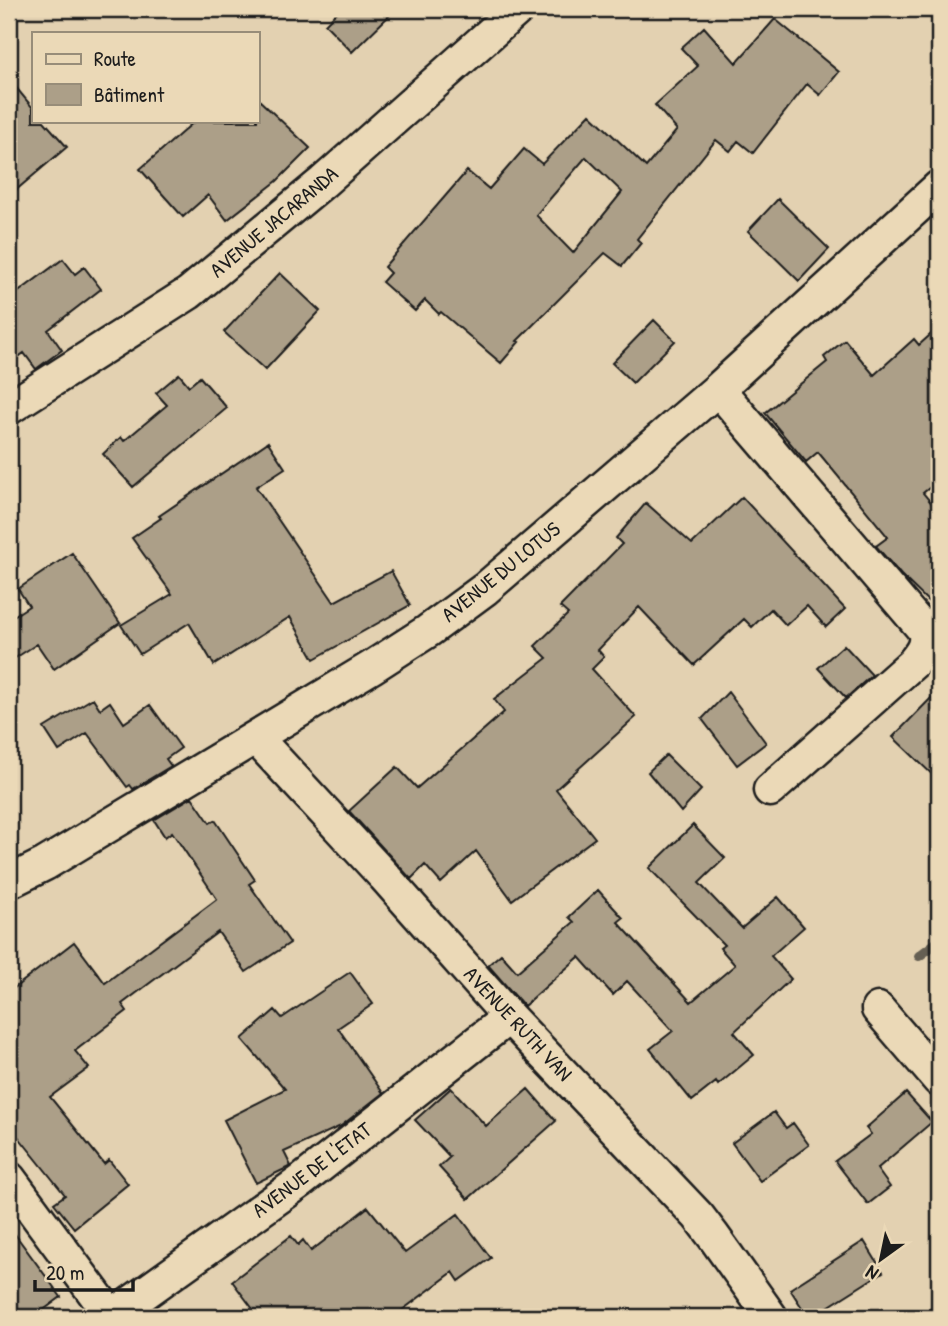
<svg xmlns="http://www.w3.org/2000/svg" width="948" height="1326" viewBox="0 0 948 1326" font-family="'Patrick Hand',sans-serif">
  <style>
    .lines { fill: none; stroke-linecap: round; stroke-linejoin: round }
    .stream { stroke: #655f53; stroke-width: 10 }
    .building { fill: #ac9f88; stroke: #1c1c1c; stroke-width: 2; fill-rule: evenodd }
    .minor-casing { stroke: #1c1c1c; stroke-width: 37 }
    .minor { stroke: #ebd9b7; stroke-width: 32 }
    .labels { text-anchor: middle; stroke-width: 5; stroke-linejoin: round; paint-order: stroke }
    .street-label { font-size: 21px; fill: #1c1c1c; stroke: #ebd9b7 }
  </style>
  <rect width="100%" height="100%" fill="#e3d1b1"/>
  <filter id="ink" filterUnits="userSpaceOnUse"><feTurbulence type="fractalNoise" baseFrequency=".0143" numOctaves="2"/><feDisplacementMap in="SourceGraphic" scale="14" xChannelSelector="R" yChannelSelector="G"/><feConvolveMatrix kernelMatrix="1 2 1 2 8 2 1 2 1" color-interpolation-filters="sRGB"/></filter>
  <g filter="url(#ink)">
    <g class="lines">
      <path class="stream" d="M 919,956 L 939,941"/>
    </g>
    <path class="building" d="M 340,9 L 396,9 L 352,52 L 325,24 Z
      M 775,19 L 839,72 L 820,95 L 807,84 L 753,153 L 738,141 L 730,151 L 716,140 L 637,239 L 641,243 L 622,266 L 605,253 L 517,341 L 519,342 L 501,363 L 441,312 L 439,314 L 425,300 L 415,311 L 382,282 L 390,273 L 384,267 L 467,171 L 489,189 L 524,149 L 542,164 L 590,114 L 646,167 L 677,130 L 655,105 L 698,66 L 681,48 L 704,27 L 736,63 ZM 586,157 L 622,192 L 573,253 L 536,215 Z
      M 9,79 L 33,108 L 33,121 L 44,121 L 67,147 L 9,196 Z
      M 257,98 L 310,148 L 277,181 L 227,220 L 208,195 L 183,217 L 140,169 L 195,121 L 257,121 Z
      M 778,199 L 829,249 L 799,281 L 748,231 Z
      M 63,259 L 75,274 L 84,267 L 101,289 L 48,330 L 62,350 L 36,369 L 24,353 L 9,364 L 9,299 Z
      M 280,273 L 320,311 L 265,370 L 224,332 Z
      M 654,320 L 675,341 L 633,383 L 612,363 Z
      M 939,327 L 939,480 L 923,493 L 939,512 L 939,612 L 901,575 L 876,546 L 888,537 L 818,452 L 806,462 L 765,413 L 827,362 L 824,357 L 845,340 L 874,375 L 914,339 L 919,345 Z
      M 179,374 L 189,386 L 200,377 L 227,408 L 133,487 L 103,454 L 121,437 L 124,441 L 167,405 L 156,393 Z
      M 268,442 L 285,468 L 256,487 L 334,602 L 391,571 L 410,605 L 314,659 L 290,617 L 214,665 L 189,623 L 140,654 L 121,625 L 172,594 L 132,538 L 161,518 L 159,516 Z
      M 742,497 L 845,609 L 826,627 L 807,606 L 786,625 L 771,609 L 752,627 L 744,619 L 694,665 L 639,607 L 598,650 L 604,657 L 592,669 L 636,717 L 556,789 L 595,838 L 512,900 L 476,851 L 441,883 L 425,865 L 411,879 L 349,811 L 397,767 L 417,788 L 504,712 L 494,699 L 547,658 L 535,646 L 568,614 L 560,607 L 622,544 L 616,538 L 646,503 L 692,544 Z
      M 72,553 L 120,623 L 54,669 L 37,644 L 9,662 L 9,619 L 29,606 L 18,589 Z
      M 844,645 L 872,675 L 846,698 L 818,668 Z
      M 939,690 L 939,781 L 893,737 Z
      M 728,692 L 766,743 L 737,765 L 702,719 Z
      M 93,698 L 100,709 L 110,702 L 124,723 L 150,705 L 181,748 L 166,759 L 171,766 L 133,789 L 130,785 L 127,787 L 87,733 L 59,751 L 44,728 Z
      M 666,755 L 701,790 L 681,812 L 648,772 Z
      M 192,797 L 210,823 L 215,820 L 255,880 L 249,884 L 290,943 L 246,972 L 218,932 L 122,1004 L 127,1011 L 75,1051 L 89,1068 L 50,1097 L 104,1164 L 109,1160 L 128,1184 L 74,1228 L 54,1203 L 65,1195 L 9,1125 L 9,992 L 74,942 L 105,983 L 217,899 L 172,832 L 165,837 L 154,820 Z
      M 693,825 L 725,858 L 699,883 L 742,928 L 778,897 L 804,927 L 771,956 L 791,979 L 734,1032 L 754,1055 L 718,1085 L 716,1082 L 692,1101 L 650,1049 L 673,1031 L 627,981 L 613,995 L 579,957 L 524,1006 L 488,965 L 501,954 L 517,972 L 574,922 L 569,917 L 598,890 L 623,918 L 618,922 L 691,1002 L 735,965 L 720,948 L 724,945 L 649,868 Z
      M 350,972 L 373,1004 L 338,1028 L 383,1093 L 341,1126 L 284,1152 L 291,1166 L 256,1183 L 224,1120 L 285,1089 L 242,1039 L 275,1010 L 282,1018 Z
      M 451,1088 L 486,1126 L 528,1089 L 556,1121 L 468,1199 L 439,1167 L 450,1157 L 415,1120 Z
      M 906,1093 L 932,1122 L 877,1169 L 890,1187 L 868,1204 L 835,1161 L 871,1134 L 866,1128 Z
      M 774,1112 L 786,1128 L 793,1123 L 809,1145 L 760,1181 L 732,1143 Z
      M 368,1207 L 405,1253 L 458,1214 L 491,1258 L 459,1281 L 453,1272 L 393,1317 L 259,1317 L 232,1281 L 291,1236 L 298,1245 L 303,1240 L 311,1251 Z
      M 9,1226 L 61,1297 L 34,1317 L 9,1317 Z
      M 864,1241 L 883,1272 L 812,1317 L 808,1317 L 790,1289 Z"/>
    <g class="lines">
      <defs>
        <path id="minor" d="M 718,389 L 924,630 C 928,644 922,652 913,663 L 770,790
          M 9,408 L 189,293 L 323,182 L 518,9
          M 256,738 L 384,876 L 509,1017 L 698,1216 L 714,1237 L 771,1317
          M 9,882 L 45,864 L 372,667 L 428,631 L 485,589 L 718,389 L 939,187
          M 878,1009 L 939,1080
          M 9,1178 L 112,1317
          M 111,1317 L 300,1182 L 509,1017"/>
      </defs>
      <use href="#minor" class="minor-casing"/>
      <use href="#minor" class="minor"/>
    </g>
  </g>
  <g class="labels">
    <g class="street-label">
      <text transform="translate(274 222) rotate(-40)" y="7">AVENUE JACARANDA</text>
      <text transform="translate(501 572) rotate(-39)" y="7">AVENUE DU LOTUS</text>
      <text transform="translate(518 1024) rotate(47)" y="7">AVENUE RUTH VAN</text>
      <text transform="translate(312 1170) rotate(-37)" y="7">AVENUE DE L'ETAT</text>
    </g>
  </g>
  <rect width="948" height="1326" fill="none" stroke="#ebd9b7" stroke-width="35"/>
  <rect x="18" y="18" width="913" height="1291" fill="none" stroke="#1c1c1c" stroke-width="2.5" filter="url(#ink)"/>
  <rect x="32" y="32" width="228" height="91" fill="#ebd9b7" stroke="#988d79" stroke-width="2"/>
  <rect x="46" y="54" width="35" height="10" fill="#ebd9b7" stroke="#988d79" stroke-width="2"/>
  <text x="94" y="66" font-size="21" fill="#1c1c1c">Route</text>
  <rect x="46" y="84" width="35" height="21" fill="#ac9f88" stroke="#988d79" stroke-width="2"/>
  <text x="94" y="102" font-size="21" fill="#1c1c1c">Bâtiment</text>
  <g transform="translate(881 1259) rotate(213)" stroke="#ebd9b7" stroke-width="5" paint-order="stroke">
  <path d="M0-5L12 26L0 18L-12 26Z" fill="#1c1c1c"/>
  <text y="-10" font-size="19" font-weight="bold" text-anchor="middle" fill="#1c1c1c">N</text>
  </g>
  <path d="M35 1280v10h98v-10" fill="none" stroke="#1c1c1c" stroke-width="3.5"/>
  <text x="46" y="1280" font-size="21" fill="#1c1c1c" stroke="#ebd9b7" stroke-width="5" paint-order="stroke">20 m</text>
</svg>
